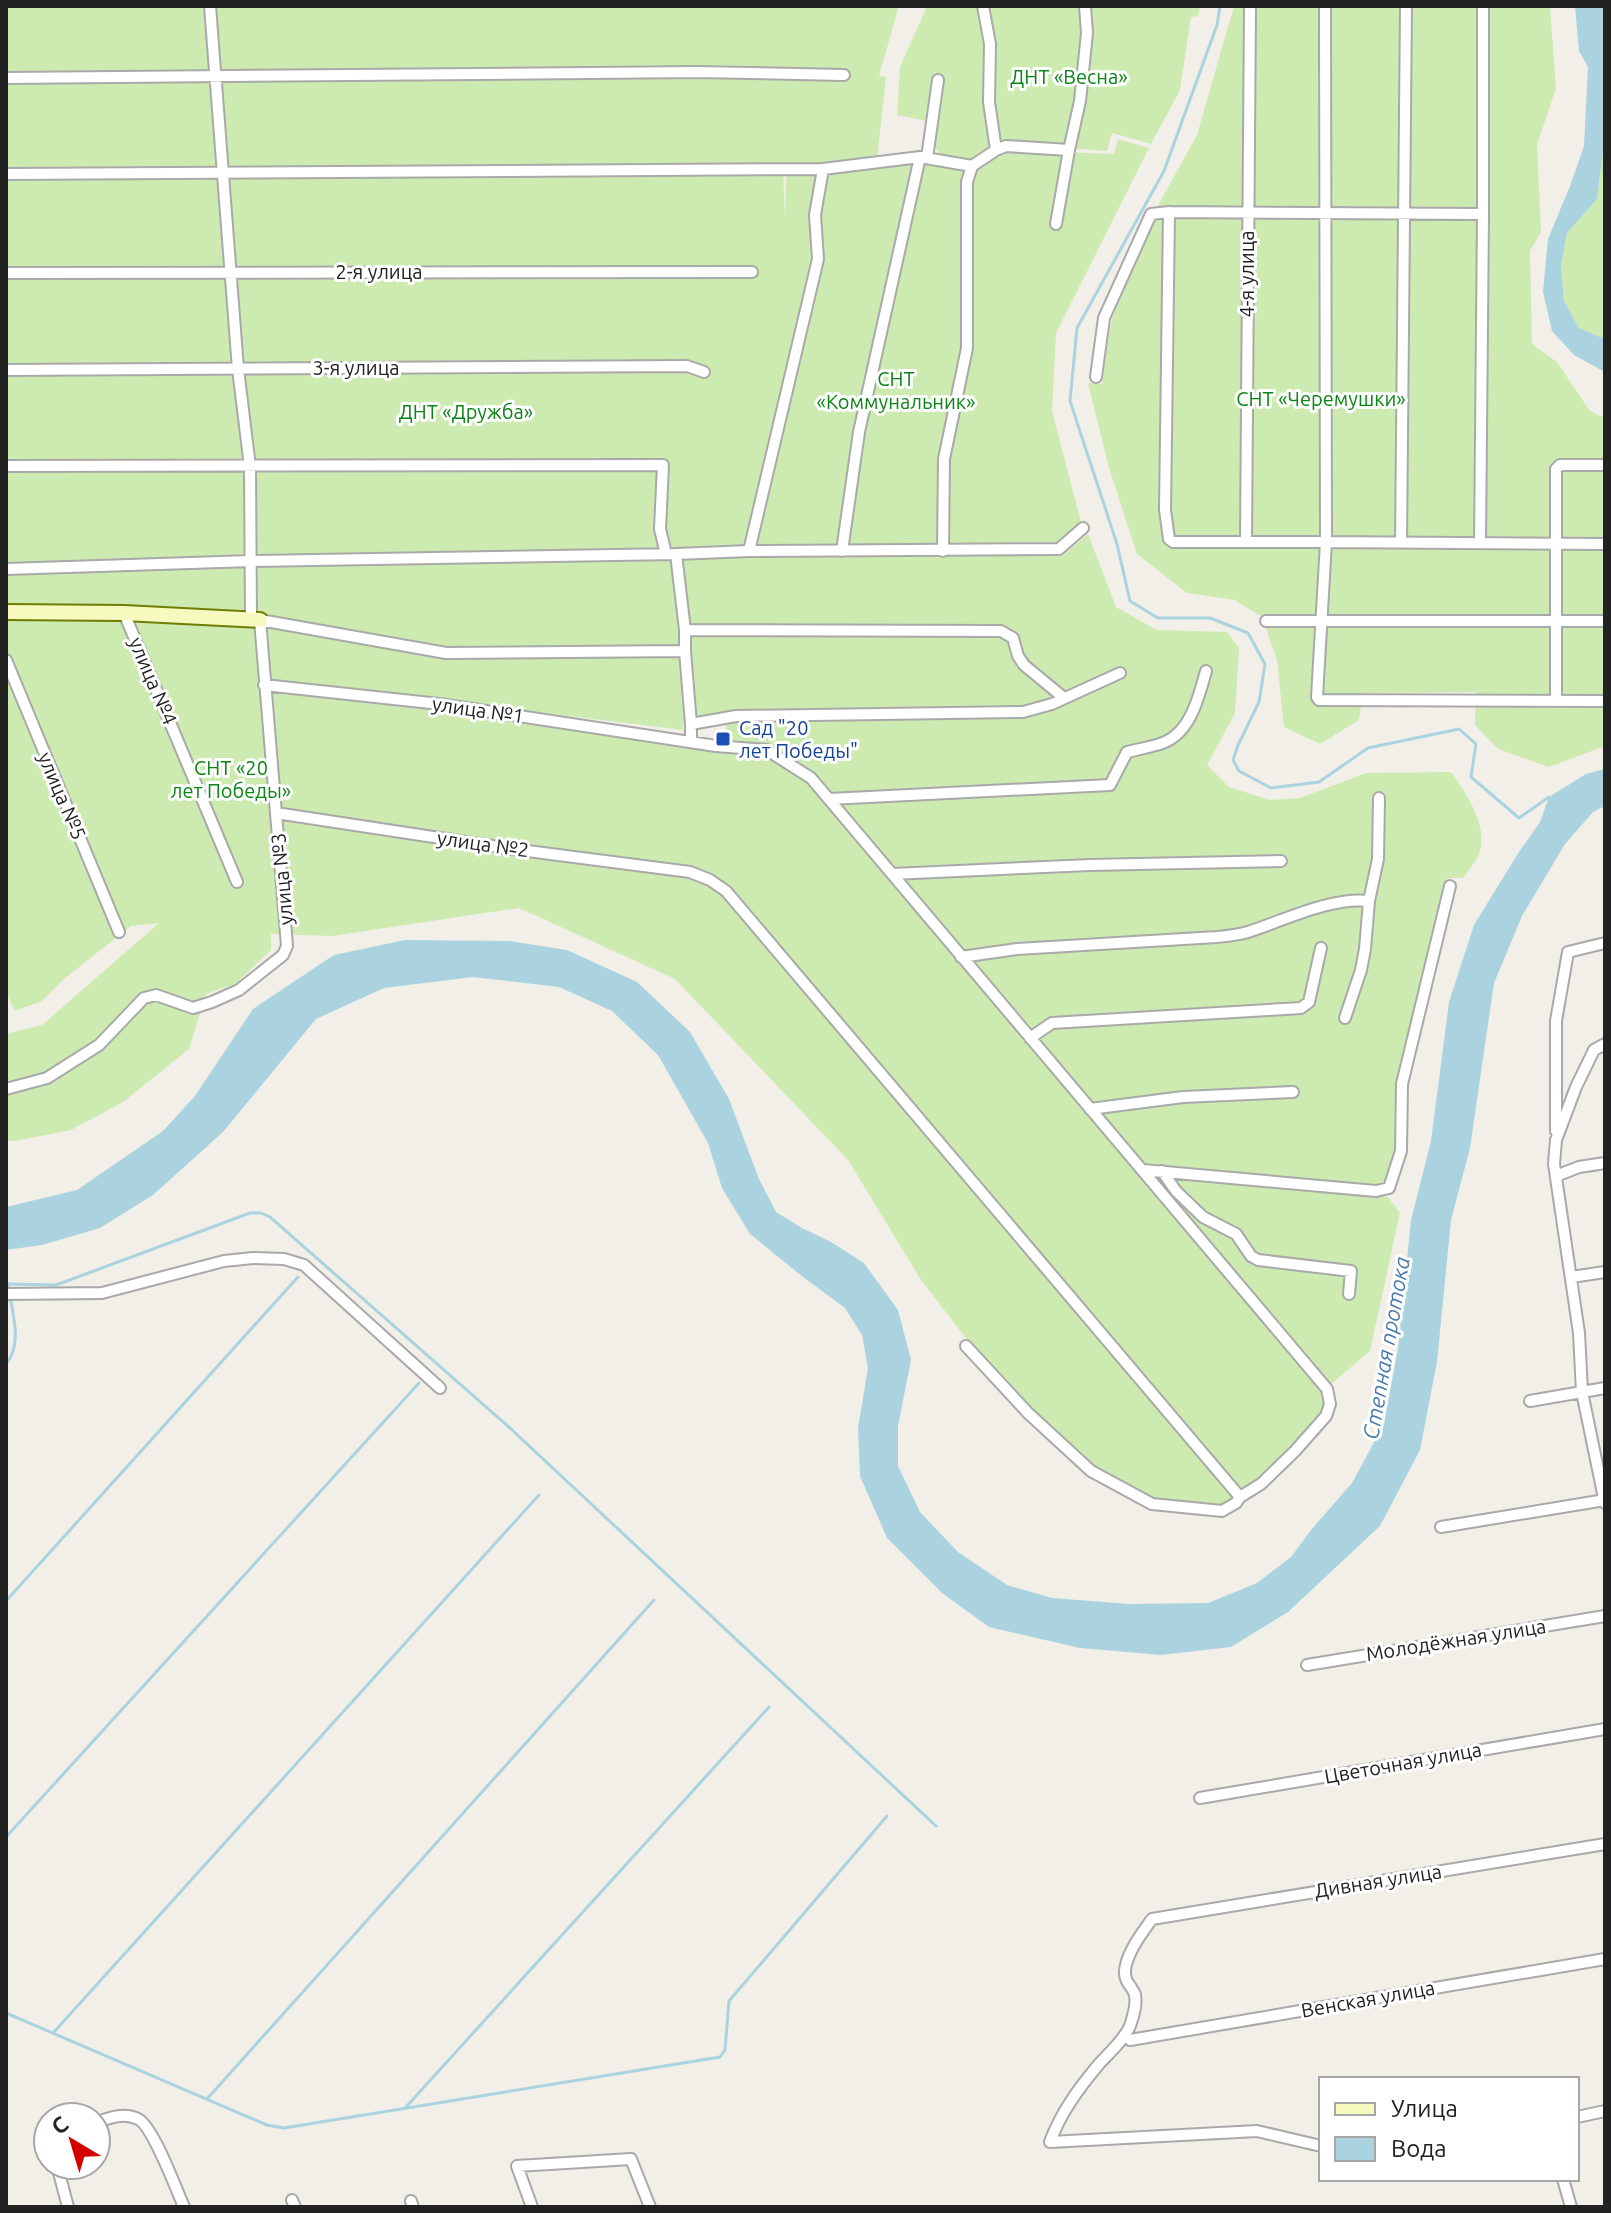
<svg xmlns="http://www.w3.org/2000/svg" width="1611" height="2213" viewBox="0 0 1611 2213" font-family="Ubuntu,sans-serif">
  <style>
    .grass { fill: #cdebb0 }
    .water { fill: #aad3df }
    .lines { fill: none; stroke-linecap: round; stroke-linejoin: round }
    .stream { stroke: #aad3df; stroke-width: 3 }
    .street-casing { stroke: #a9a9a9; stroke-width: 14 }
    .secondary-casing { stroke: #707d05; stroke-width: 18 }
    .street { stroke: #fff; stroke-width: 10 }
    .secondary { stroke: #f7fabf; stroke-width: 14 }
    .transit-dot { fill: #1a4fb4; stroke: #fff; stroke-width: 3 }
    .labels { text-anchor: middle; stroke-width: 6; stroke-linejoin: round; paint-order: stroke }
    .park-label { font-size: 20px; fill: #0c8416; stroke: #fff }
    .street-label { font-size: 20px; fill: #222; stroke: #fff }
    .transit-label { font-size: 20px; fill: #164399; stroke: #fff; text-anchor: start }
    .water-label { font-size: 22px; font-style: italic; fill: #4a7aab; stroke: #fff }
  </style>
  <rect width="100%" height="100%" fill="#f2efe9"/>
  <path class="grass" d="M 6,6 L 899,6 L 879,76 L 886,77 L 877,160 L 964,168 L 975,172 L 1006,150 L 1114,154 L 1118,139 L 1149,148 L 1056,333 L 1052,411 L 1081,522 L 1059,547 L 697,546 L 697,556 L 1064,555 L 1088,534 L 1116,607 L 1157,630 L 1227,632 L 1239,648 L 1235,713 L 1207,765 L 1229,787 L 1270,800 L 1300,798 L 1366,773 L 1451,772 C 1466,792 1491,830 1478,856 C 1474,864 1468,871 1463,878 L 1447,878 L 1421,978 L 1397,1089 L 1397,1145 L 1382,1196 L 1388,1197 L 1400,1213 L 1370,1351 L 1331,1384 L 817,780 L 772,745 L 726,739 L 726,713 L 684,718 L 683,730 L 448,701 L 449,712 L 763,756 L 798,774 L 840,819 L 1325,1395 L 1325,1410 L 1259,1481 L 1222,1507 L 1154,1500 L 1096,1467 L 1034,1410 L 969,1342 L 921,1280 L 848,1160 L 675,979 L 519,908 L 332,936 L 271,934 L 271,950 L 235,984 L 206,994 L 189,1049 L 123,1102 L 71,1130 L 15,1141 L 6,1141 L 6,1034 L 42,1025 L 159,923 L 131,926 L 64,979 L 42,1001 L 15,1011 L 6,993 L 6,617 L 238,620 L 443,655 L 442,649 L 305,627 L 241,612 L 6,607 L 6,181 L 783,171 L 785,216 L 787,165 L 6,169 Z
    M 927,6 L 1200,6 L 1198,16 L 1191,17 L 1180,90 L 1151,144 L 1112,133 L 1107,151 L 989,142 L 988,150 L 971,161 L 940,154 L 935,147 L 937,123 L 897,115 L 900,67 Z
    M 1234,6 L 1550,6 L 1556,89 L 1537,144 L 1541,232 L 1530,251 L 1532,344 L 1557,362 L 1590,411 L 1605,418 L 1605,746 L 1549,767 L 1498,749 L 1475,725 L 1476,692 L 1363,693 L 1359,720 L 1320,744 L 1284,727 L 1277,660 L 1262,617 L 1235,600 L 1187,593 L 1137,554 L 1109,468 L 1088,383 L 1102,384 L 1111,322 L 1160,202 L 1197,135 Z
    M 1605,115 L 1605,339 L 1579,328 L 1564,301 L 1561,266 L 1567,233 L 1597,199 L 1603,152 Z"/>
  <path class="water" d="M 1575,6 L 1604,6 L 1605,115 L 1603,152 L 1597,199 L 1567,233 L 1561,266 L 1564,301 L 1579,328 L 1605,339 L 1605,372 L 1574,355 L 1552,331 L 1543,292 L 1548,239 L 1570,186 L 1584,146 L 1588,67 L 1579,51 Z
    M 1605,769 L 1605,806 L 1593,812 L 1565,844 L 1522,916 L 1494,983 L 1470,1148 L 1451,1220 L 1437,1362 L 1420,1450 L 1380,1526 L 1288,1612 L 1231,1647 L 1161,1655 L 1080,1648 L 989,1627 L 942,1593 L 887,1538 L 860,1476 L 858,1428 L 868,1368 L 862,1335 L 845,1308 L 803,1277 L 750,1234 L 722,1188 L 708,1143 L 658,1055 L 612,1011 L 559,987 L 473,977 L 384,988 L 316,1019 L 223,1132 L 153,1195 L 100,1228 L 42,1245 L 6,1250 L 6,1207 L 77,1190 L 163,1131 L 195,1096 L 253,1009 L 334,955 L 405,940 L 509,941 L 567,950 L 637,982 L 690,1032 L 729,1099 L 759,1179 L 776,1212 L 802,1228 L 831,1242 L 864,1263 L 898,1310 L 911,1360 L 898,1426 L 898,1466 L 920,1512 L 958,1552 L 1007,1585 L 1052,1598 L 1129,1604 L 1208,1603 L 1257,1583 L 1291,1557 L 1311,1530 L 1352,1483 L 1384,1424 L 1398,1348 L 1411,1220 L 1431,1141 L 1449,1002 L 1474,925 L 1517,855 L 1540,822 L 1549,797 L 1586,774 Z"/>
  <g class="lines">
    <path class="stream" d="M 1220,6 L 1217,25 L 1164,171 L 1077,328 L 1070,401 L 1117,544 L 1130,601 L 1158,618 L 1210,618 L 1248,633 L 1265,664 L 1259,702 L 1238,745 L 1233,760 L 1239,771 L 1271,788 L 1319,782 L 1368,748 L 1459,729 L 1476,744 L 1471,777 L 1519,818 L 1549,797
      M 6,1284 L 56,1285 L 250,1213 L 261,1213 L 270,1217 L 511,1429 L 936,1826
      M 6,1364 C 24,1343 11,1309 8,1284
      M 6,1601 L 298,1277
      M 6,1837 L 419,1383
      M 6,2013 L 267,2125 L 284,2128 L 720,2057 L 725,2050 L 729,2001 L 887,1816
      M 54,2032 L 539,1495
      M 207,2099 L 654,1600
      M 406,2107 L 769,1707"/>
    <defs>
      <path id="street" d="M 210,6 L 238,369 L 250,467 L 251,618
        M 983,6 L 990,44 L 989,102 L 996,150
        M 1325,6 L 1326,542 L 1605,544
        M 6,78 L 698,72 L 844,75
        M 927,158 L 938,80
        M 6,174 L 823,169 L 920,157 L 972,166 L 996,150 L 1006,146 L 1069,150
        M 1483,214 L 1169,212 L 1165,510 L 1169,539 L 1173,542 L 1326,542 L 1317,697 L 1319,700 L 1605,701
        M 1056,224 L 1069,150 L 1080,101 L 1087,33 L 1085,6
        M 6,273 L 752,272
        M 6,370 L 687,366 L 704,372
        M 1096,377 L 1104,318 L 1151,214 L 1169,212
        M 6,466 L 663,465 L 660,529 L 666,554
        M 1246,542 L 1250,6
        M 1401,543 L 1406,6
        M 1480,543 L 1483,214 L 1483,6
        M 749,551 L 818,259 L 815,215 L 823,169
        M 842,551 L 859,432 L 920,157
        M 943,551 L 944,459 L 967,348 L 967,182 L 972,166
        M 676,554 L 685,630 L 685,651 L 691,724 L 691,742
        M 6,569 L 252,561 L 676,554 L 749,551 L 1059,549 L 1083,528
        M 124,613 L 237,882
        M 1266,621 L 1605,621
        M 685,630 L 1001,631 L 1013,638 L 1018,656 L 1024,665 L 1064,698
        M 6,660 L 119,932
        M 264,685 L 440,704 L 716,746 L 767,750 L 811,778 L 1327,1389 L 1330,1404 L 1326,1416 L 1295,1451 L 1261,1484 L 1240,1497 L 1236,1503 L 1222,1511 L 1152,1504 L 1091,1471 L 1028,1413 L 966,1346
        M 1556,701 L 1556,469 L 1560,465 L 1605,465
        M 691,724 L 736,716 L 1023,712 L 1052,704 L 1120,673
        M 829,799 L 1110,785 L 1127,752 C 1139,749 1153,747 1165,742 C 1191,731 1199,696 1206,671
        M 276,813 L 512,849 L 690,872 L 710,880 L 726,891 L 1240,1497
        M 892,874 L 1090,865 L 1281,861
        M 961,957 L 1017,949 L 1217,937 C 1227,936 1238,935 1248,932 C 1285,920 1330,897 1369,901
        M 1345,1018 L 1361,970 L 1365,949 L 1369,901 L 1378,859 L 1379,798
        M 1030,1038 L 1052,1023 L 1301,1008 L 1309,1002 L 1321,948
        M 1605,1044 L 1594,1050 L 1576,1087 L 1556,1140 L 1554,1164 L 1579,1333 L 1582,1392 L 1605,1503
        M 6,1089 L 47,1078 L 99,1045 L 144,998 L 156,995 L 193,1008 L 212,1002 L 239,990 L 283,955 L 287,946 L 260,620 L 446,653 L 685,651
        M 1090,1109 L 1183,1097 L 1293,1092
        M 1556,1131 L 1556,1021 L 1568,952 L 1605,943
        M 1143,1170 L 1376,1191 L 1389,1188 L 1401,1151 L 1402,1084 L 1450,886
        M 1162,1171 L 1176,1191 L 1203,1217 L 1236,1234 L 1251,1256 L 1258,1260 L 1351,1271 L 1349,1294
        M 1556,1176 L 1579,1167 L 1605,1163
        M 1571,1277 L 1605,1272
        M 6,1294 L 102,1293 L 224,1261 L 253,1258 L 284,1259 L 304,1265 L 440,1388
        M 1530,1401 L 1605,1388
        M 1441,1527 L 1605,1500
        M 1307,1665 L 1605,1616
        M 1200,1798 L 1605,1729
        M 1130,2040 L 1605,1959
        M 1577,2117 L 1605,2111
        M 96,2123 C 109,2117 125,2112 138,2119 C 153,2126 176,2189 184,2207
        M 1321,2146 L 1257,2131 L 1050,2142 C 1061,2112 1079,2088 1099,2064 C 1110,2052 1123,2041 1130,2026 C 1133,2017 1137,2005 1135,1995 C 1133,1987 1125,1983 1125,1974 C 1124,1956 1142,1933 1152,1919 L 1605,1844
        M 57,2165 L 68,2207
        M 1563,2179 L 1571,2207
        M 292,2200 L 295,2207
        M 411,2201 L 413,2207
        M 532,2207 L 517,2166 L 631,2159 L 650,2207"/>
      <path id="secondary" d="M 6,612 L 124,613 L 260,620"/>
    </defs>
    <use href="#street" class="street-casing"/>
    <use href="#secondary" class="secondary-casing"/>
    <use href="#street" class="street"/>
    <use href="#secondary" class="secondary"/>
  </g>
  <rect class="transit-dot" x="715" y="731" width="16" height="16" rx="4"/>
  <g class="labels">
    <g class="park-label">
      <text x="1069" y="84">ДНТ «Весна»</text>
      <text x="896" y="386">СНТ<tspan x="896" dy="23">«Коммунальник»</tspan></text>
      <text x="1321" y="406">СНТ «Черемушки»</text>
      <text x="466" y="419">ДНТ «Дружба»</text>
      <text x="231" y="775">СНТ «20<tspan x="231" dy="23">лет Победы»</tspan></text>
    </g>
    <g class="street-label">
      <text x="379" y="279">2-я улица</text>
      <text transform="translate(1247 274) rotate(-90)" y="7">4-я улица</text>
      <text x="356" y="375">3-я улица</text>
      <text transform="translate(153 681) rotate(67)" y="7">улица №4</text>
      <text transform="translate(478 710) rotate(8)" y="7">улица №1</text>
      <text transform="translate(62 796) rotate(67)" y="7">улица №5</text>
      <text transform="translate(483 844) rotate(8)" y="7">улица №2</text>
      <text transform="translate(282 879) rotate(-95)" y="7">улица №3</text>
      <text transform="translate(1456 1640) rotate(-9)" y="7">Молодёжная улица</text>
      <text transform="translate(1403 1763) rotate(-10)" y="7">Цветочная улица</text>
      <text transform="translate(1378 1881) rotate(-9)" y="7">Дивная улица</text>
      <text transform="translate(1368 1999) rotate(-10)" y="7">Венская улица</text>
    </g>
    <g class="transit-label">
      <text x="739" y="735">Сад "20<tspan x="739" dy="23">лет Победы"</tspan></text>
    </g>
    <g class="water-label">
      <text transform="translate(1386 1348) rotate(-80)" y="8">Степная протока</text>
    </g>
  </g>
  <rect width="1611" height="2213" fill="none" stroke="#222222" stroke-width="16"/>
  <rect x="1319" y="2077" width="260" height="104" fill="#ffffff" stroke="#a7a7a7" stroke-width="2"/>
  <rect x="1335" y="2103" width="40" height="12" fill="#f7fabf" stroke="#a7a7a7" stroke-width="2"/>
  <text x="1391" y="2117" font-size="24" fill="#222222">Улица</text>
  <rect x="1335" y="2137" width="40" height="24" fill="#aad3df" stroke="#a7a7a7" stroke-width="2"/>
  <text x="1391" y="2157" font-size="24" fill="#222222">Вода</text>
  <g transform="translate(72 2141) rotate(322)"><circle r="38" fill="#ffffff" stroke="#a7a7a7" stroke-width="2"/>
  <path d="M0-6L14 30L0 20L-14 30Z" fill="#d40000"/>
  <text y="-12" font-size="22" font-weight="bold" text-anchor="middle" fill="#222222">С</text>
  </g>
</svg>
